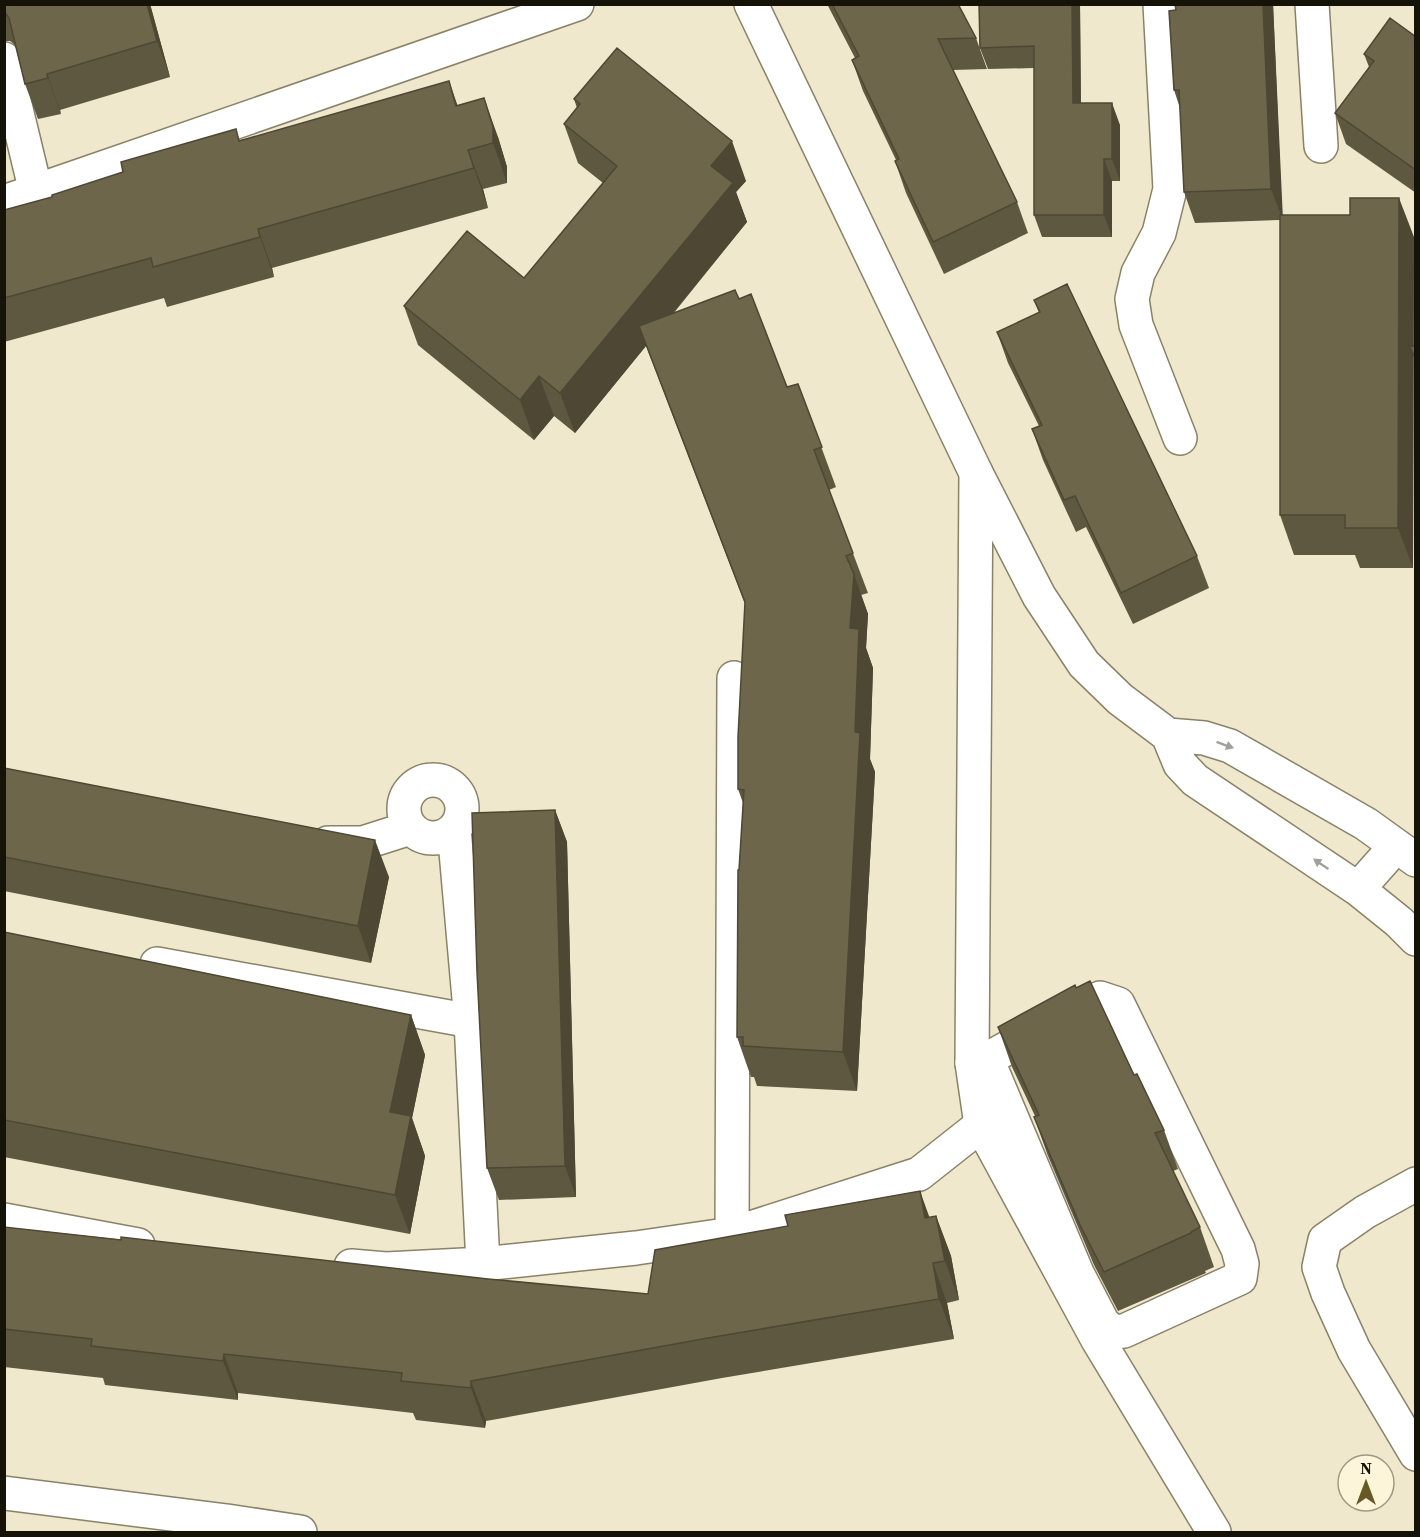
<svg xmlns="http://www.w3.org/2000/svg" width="1420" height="1537" viewBox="0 0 1420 1537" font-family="'Source Serif 4',serif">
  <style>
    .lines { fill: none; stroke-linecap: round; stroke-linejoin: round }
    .minor-casing { stroke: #8a8268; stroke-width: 36 }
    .tertiary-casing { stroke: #8a8268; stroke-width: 36 }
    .minor { stroke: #fff; stroke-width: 33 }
    .tertiary { stroke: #fff; stroke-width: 33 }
    .wall { fill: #5f5840 }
    .shaded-wall { fill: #4d4734 }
    .building { fill: #6e664b; stroke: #4d4734; stroke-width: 1.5 }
    .oneway { fill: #a1a09c }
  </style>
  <rect width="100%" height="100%" fill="#f0e8cc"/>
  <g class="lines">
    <defs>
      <path id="minor" d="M 1160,4 L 1170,189 L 1159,233 L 1138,273 L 1132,299 L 1136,325 L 1180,438
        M 1312,4 L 1321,146
        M 4,59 L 36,192
        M 4,202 L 577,4
        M 976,473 L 1039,596 L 1084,664 L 1120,699 L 1168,735 L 1180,764 L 1195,780 L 1358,889 L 1399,922 L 1416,939
        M 1168,735 L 1204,738 L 1230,746 L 1366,824 L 1416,860
        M404 809a29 29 0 1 1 58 0a29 29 0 1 1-58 0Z
        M 454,829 L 471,1021 L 483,1264
        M 328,843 L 363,843 L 410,828
        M 1358,889 L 1396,846
        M 157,964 L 471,1021
        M 972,1063 L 987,1059 L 1077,1273 L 1103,1323 L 1113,1332 L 1124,1331 L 1240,1278 L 1242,1264 L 1238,1249 L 1118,1004 L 1100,998 L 987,1059
        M 1416,1184 L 1365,1212 L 1325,1240 L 1319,1267 L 1328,1293 L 1354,1350 L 1416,1454
        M 4,1220 L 138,1245
        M 732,1234 L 734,678
        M 351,1266 L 386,1269 L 483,1264 L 636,1248 L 732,1234 L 919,1174 L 981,1125
        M 4,1493 L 227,1521 L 300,1532"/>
      <path id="tertiary" d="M 751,4 L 976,473 L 972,1063 L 981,1125 L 1098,1340 L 1214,1532"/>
    </defs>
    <use href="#minor" class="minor-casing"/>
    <use href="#tertiary" class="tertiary-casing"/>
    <use href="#minor" class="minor"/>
    <use href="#tertiary" class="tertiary"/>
  </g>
  <path class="wall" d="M 4,4 L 150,4 L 170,77 L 60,110 L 61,114 L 38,119 L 25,84 L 15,45 L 10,41 L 4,41 Z
    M 827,4 L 958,4 L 976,38 L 987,69 L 953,70 L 1017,202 L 1028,233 L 944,274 L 906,193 L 895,161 L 896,160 L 863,91 L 852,60 L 855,58 Z
    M 979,4 L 1080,4 L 1081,103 L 1120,125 L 1120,181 L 1112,181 L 1112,237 L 1042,237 L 1034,215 L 1034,68 L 988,69 L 980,48 Z
    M 1175,4 L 1273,4 L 1282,215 L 1414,237 L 1413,568 L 1360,568 L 1355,555 L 1294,555 L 1280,515 L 1280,220 L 1195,223 L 1184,192 L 1180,108 L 1174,90 Z
    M 1416,37 L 1416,193 L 1346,144 L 1335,113 L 1369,67 L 1364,54 Z
    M 574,99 L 746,181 L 736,192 L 747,222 L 673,314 L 739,299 L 787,387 L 798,384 L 836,487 L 829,490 L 868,593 L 861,595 L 868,614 L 866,648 L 873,668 L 870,759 L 875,772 L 857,1091 L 757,1086 L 754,1077 L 751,1077 L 737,1037 L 739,870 L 743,803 L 738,789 L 745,604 L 646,346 L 575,433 L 554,416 L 534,440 L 418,345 L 404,306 L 524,278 L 603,183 L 578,163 L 564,124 L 577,108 Z
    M 458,105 L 498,137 L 507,167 L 507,183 L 483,189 L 488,208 L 272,268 L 274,277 L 167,307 L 164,298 L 4,342 L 4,210 L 52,197 L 240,140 Z
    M 1034,300 L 1197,556 L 1209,588 L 1133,624 L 1086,527 L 1076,532 L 1043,460 L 1032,429 L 1039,426 L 1008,363 L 997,332 L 1039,313 Z
    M 4,768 L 389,877 L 371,963 L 4,891 Z
    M 555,810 L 567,842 L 576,1197 L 499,1200 L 487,1168 Z
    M 4,932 L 411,1015 L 425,1055 L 412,1118 L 425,1156 L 410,1234 L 4,1157 Z
    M 998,1027 L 1134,1075 L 1164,1130 L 1178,1169 L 1173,1171 L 1200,1227 L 1214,1267 L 1205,1271 L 1206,1273 L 1118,1311 L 1094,1265 L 1048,1156 L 1034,1117 L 1035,1116 L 1012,1067 Z
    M 936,1216 L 951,1256 L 959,1300 L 947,1303 L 954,1339 L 722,1378 L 486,1421 L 485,1428 L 416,1420 L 413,1413 L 238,1393 L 238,1400 L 105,1385 L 103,1378 L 4,1367 L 4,1227 L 488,1279 L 648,1294 Z"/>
  <path class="shaded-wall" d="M 147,4 L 150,4 L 170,77 L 157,41 Z
    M 1072,4 L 1080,4 L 1081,125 L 1073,103 Z
    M 1263,4 L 1273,4 L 1283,220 L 1271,189 Z
    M 47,74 L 60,110 L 61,114 L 48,78 Z
    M 449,81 L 463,121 L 456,106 Z
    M 484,98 L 498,137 L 507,167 L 507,183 L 493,143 Z
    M 1112,103 L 1120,125 L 1120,181 L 1112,159 Z
    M 732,141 L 746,181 L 736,192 L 747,222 L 575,433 L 560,393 L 711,166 Z
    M 468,150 L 483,189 L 488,208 L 474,168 Z
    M 1104,159 L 1112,181 L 1112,237 L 1104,215 Z
    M 1399,198 L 1414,237 L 1413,568 L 1398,528 Z
    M 258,229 L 272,268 L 274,277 L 260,237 Z
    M 539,376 L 554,416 L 534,440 L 520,400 Z
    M 854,574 L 868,614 L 866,648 L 873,668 L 870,759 L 875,772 L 857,1091 L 843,1052 L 855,732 L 850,628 Z
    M 555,810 L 567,842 L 576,1197 L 565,1166 Z
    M 375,840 L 389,877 L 371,963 L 358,926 Z
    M 411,1015 L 425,1055 L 412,1118 L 425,1156 L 410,1234 L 395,1195 L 390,1112 Z
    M 920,1191 L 934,1230 L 925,1218 Z
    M 936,1216 L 951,1256 L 959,1300 L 945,1261 Z
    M 933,1263 L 947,1303 L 954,1339 L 939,1299 Z
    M 224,1354 L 238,1393 L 238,1400 L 223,1361 Z
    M 471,1381 L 486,1421 L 485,1428 L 471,1388 Z"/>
  <path class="building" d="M 4,4 L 147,4 L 157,41 L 47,74 L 48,78 L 25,84 L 9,18 L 4,11 Z
    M 832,4 L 958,4 L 976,38 L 938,39 L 1017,202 L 933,242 L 895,161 L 899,159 L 852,60 L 859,56 Z
    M 979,4 L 1072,4 L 1073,103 L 1112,103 L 1112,159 L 1104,159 L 1104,215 L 1034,215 L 1034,46 L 980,48 Z
    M 1175,4 L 1263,4 L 1271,189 L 1184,192 L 1179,90 L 1174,90 L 1169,11 L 1176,10 Z
    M 1390,18 L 1416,37 L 1416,170 L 1335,113 L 1374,61 L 1364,54 Z
    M 617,48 L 732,141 L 711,166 L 733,183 L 560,393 L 539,376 L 520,400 L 404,306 L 467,231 L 524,278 L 617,166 L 564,124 L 580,104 L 574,99 Z
    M 449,81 L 456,106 L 484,98 L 493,127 L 493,143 L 468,150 L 474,168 L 258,229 L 260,237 L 153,267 L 151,258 L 4,298 L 4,210 L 52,197 L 52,195 L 123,172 L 121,162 L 236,129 L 239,141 Z
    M 1350,198 L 1399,198 L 1398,528 L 1345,528 L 1345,515 L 1280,515 L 1280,215 L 1350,215 Z
    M 1067,284 L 1197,556 L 1121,593 L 1075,496 L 1064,500 L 1032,429 L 1042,425 L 997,332 L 1040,312 L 1034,300 Z
    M 735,290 L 739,299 L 751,294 L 787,387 L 798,384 L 822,447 L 814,450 L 853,553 L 846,556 L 854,574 L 850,628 L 859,629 L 855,732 L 860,733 L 843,1052 L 743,1046 L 743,1037 L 737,1037 L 738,870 L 739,870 L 744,790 L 738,789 L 738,737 L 745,602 L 639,326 Z
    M 1416,345 L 1416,360 L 1410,347 Z
    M 4,768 L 375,840 L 358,926 L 4,857 Z
    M 555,810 L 565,1166 L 487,1168 L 477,972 L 472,813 Z
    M 4,932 L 411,1015 L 390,1112 L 411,1116 L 395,1195 L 4,1120 Z
    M 1090,981 L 1134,1075 L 1137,1074 L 1164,1130 L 1155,1133 L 1200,1227 L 1191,1232 L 1191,1233 L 1104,1272 L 1080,1225 L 1034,1117 L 1039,1115 L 998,1027 L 1075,985 L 1076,988 Z
    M 920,1191 L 925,1218 L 936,1216 L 945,1261 L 933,1263 L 939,1299 L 708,1338 L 471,1381 L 471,1388 L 401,1381 L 402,1373 L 224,1354 L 223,1361 L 91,1346 L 92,1339 L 4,1329 L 4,1227 L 121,1240 L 121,1237 L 488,1279 L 648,1294 L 655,1250 L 788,1226 L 785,1215 Z"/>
  <defs><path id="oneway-solid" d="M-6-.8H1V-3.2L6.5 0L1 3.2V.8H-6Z" transform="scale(1.5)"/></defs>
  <g class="oneway">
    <use href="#oneway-solid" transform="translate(1225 745) rotate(20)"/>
    <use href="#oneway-solid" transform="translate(1321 864) rotate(-146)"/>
  </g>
  <rect width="1420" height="1537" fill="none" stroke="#151208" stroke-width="12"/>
  <g transform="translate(1366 1483)"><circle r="28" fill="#fdf5d9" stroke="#a09a85" stroke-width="1.5"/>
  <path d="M0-4.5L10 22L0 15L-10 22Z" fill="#665926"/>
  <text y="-9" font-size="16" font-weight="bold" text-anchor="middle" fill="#151208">N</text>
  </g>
</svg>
